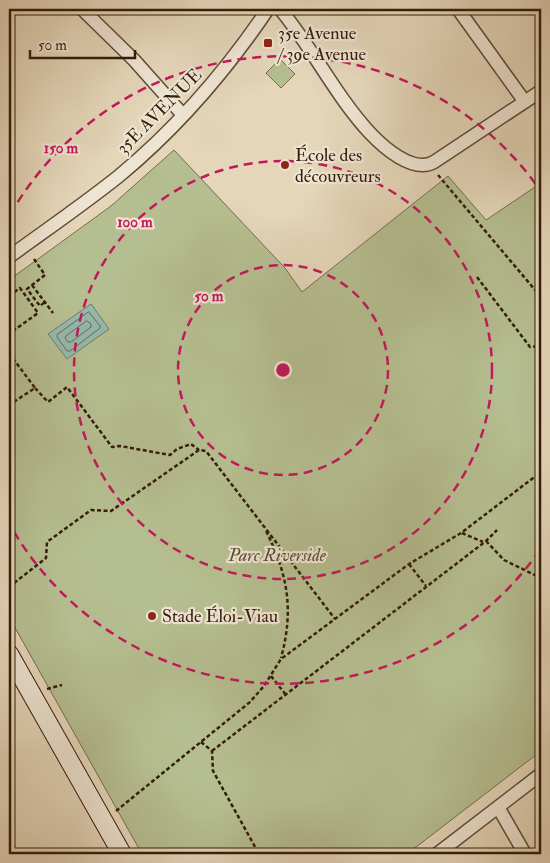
<svg xmlns="http://www.w3.org/2000/svg" width="550" height="863" viewBox="0 0 550 863" font-family="'IM FELL Double Pica',serif">
  <style>
    .green { fill: #b5be90; stroke: #746d4e }
    .water { fill: #96b9ad; stroke: #6f7a6c }
    .lines { fill: none; stroke-linecap: round; stroke-linejoin: round }
    .shore { stroke: #656a5c; stroke-width: 1 }
    .street-casing { stroke: #604a37; stroke-width: 15 }
    .secondary-casing { stroke: #341c0b; stroke-width: 20 }
    .path { stroke: #341c0b; stroke-width: 2.5; stroke-dasharray: 4 2.5; stroke-linecap: butt }
    .street { stroke: #eee4d2; stroke-width: 12 }
    .secondary { stroke: #eee4d2; stroke-width: 18 }
    .ring { fill: none; stroke: #c2185b; stroke-width: 2.5; stroke-dasharray: 9 6 }
    .poi-dot { fill: #8f2418; stroke: #eee4d2; stroke-width: 2 }
    .labels { text-anchor: middle; stroke-width: 4.5; stroke-linejoin: round; paint-order: stroke }
    .poi-label { font-size: 18px; fill: #341c0b; stroke: #eee4d2; text-anchor: start }
    .street-label { font-size: 18px; fill: #341c0b; stroke: #eee4d2 }
    .park-label { font-size: 18px; font-style: italic; fill: #5b4d33; stroke: #eee4d2 }
    .centre { fill: #c2185b; stroke: #eee4d2; stroke-width: 2.5 }
    .ring-label { font-size: 15px; text-anchor: middle; font-weight: bold; fill: #c2185b; stroke: #eee4d2; stroke-width: 4.5; stroke-linejoin: round; paint-order: stroke }
  </style>
  <rect width="100%" height="100%" fill="#e5d6ba"/>
  <filter id="stains"><feTurbulence type="fractalNoise" baseFrequency=".004" numOctaves="4"/><feColorMatrix values="0 0 0 0 .2 0 0 0 0 .09 0 0 0 0 .02 0 0 0 .5 -.17"/></filter>
  <radialGradient id="worn" r=".72"><stop offset=".6" stop-color="#630" stop-opacity="0"/><stop offset="1" stop-color="#630" stop-opacity=".3"/></radialGradient>
  <path class="green" d="M 280,59 L 295,74 L 281,88 L 266,73 Z
    M 174,150 L 285,268 L 302,292 L 448,176 L 486,220 L 541,183 L 541,751 L 407,854 L 142,854 L 9,617 L 9,280 L 111,206 Z"/>
  <path class="water" d="M 91,304 L 109,329 L 67,359 L 48,334 Z"/>
  <g class="lines">
    <path class="shore" d="M 89,312 L 100,326 L 100,328 L 70,351 L 67,351 L 57,337 L 57,335 Z
      M 87,321 L 91,324 L 91,327 L 71,342 L 68,342 L 65,338 L 66,336 Z"/>
    <defs>
      <path id="street" d="M 82,9 L 134,60 L 183,115
        M 280,9 C 312,47 335,95 369,132 C 383,147 413,174 434,162 L 541,91
        M 458,9 L 525,102
        M 9,257 C 46,230 84,204 119,176 C 177,128 226,71 268,9
        M 498,807 L 525,854
        M 437,854 L 541,774"/>
      <path id="secondary" d="M 9,654 L 122,854"/>
    </defs>
    <use href="#street" class="street-casing"/>
    <use href="#secondary" class="secondary-casing"/>
    <path class="path" d="M 438,175 L 541,297
      M 34,259 L 45,275 L 27,289 L 40,306 L 45,302
      M 477,277 L 530,347 L 541,346
      M 32,285 L 53,313
      M 9,296 L 20,288 L 38,313 L 13,331 L 9,325
      M 9,353 L 35,388 L 9,405
      M 35,388 L 48,402 L 67,387 L 112,447 L 120,446 L 170,455 L 177,449 L 191,444 L 199,450
      M 266,531 C 288,575 294,610 281,658
      M 462,533 L 483,542
      M 486,541 L 504,560 L 541,578
      M 409,564 L 426,586
      M 9,587 L 46,558 L 47,542 L 91,510 L 111,511 L 199,450 L 206,451 L 335,619
      M 271,676 L 286,695
      M 47,689 L 62,685
      M 201,742 L 212,751 L 213,771 L 259,854
      M 212,751 L 486,541 L 497,530
      M 116,811 L 250,702 L 264,686 L 281,659 L 409,564 L 461,533 L 541,472"/>
    <use href="#street" class="street"/>
    <use href="#secondary" class="secondary"/>
  </g>
  <g class="ring">
    <circle cx="283" cy="370" r="105"/>
    <circle cx="283" cy="370" r="209"/>
    <path d="M540 550A314 314 0 0 1 10 525M10 215A314 314 0 0 1 540 190"/>
  </g>
  <g class="poi-dot">
    <rect x="263" y="38" width="10" height="10" rx="2.5"/>
    <circle cx="285" cy="165" r="5"/>
    <circle cx="152" cy="616" r="5"/>
  </g>
  <g class="labels">
    <g class="poi-label">
      <text x="278" y="39">35e Avenue<tspan x="278" dy="21">/ 39e Avenue</tspan></text>
      <text x="295" y="161">École des<tspan x="295" dy="21">découvreurs</tspan></text>
      <text x="162" y="622">Stade Éloi-Viau</text>
    </g>
    <g class="street-label">
      <text transform="translate(159 111) rotate(-45)" y="6">35E AVENUE</text>
    </g>
    <g class="park-label">
      <text x="277" y="561">Parc Riverside</text>
    </g>
  </g>
  <circle cx="283" cy="370" r="8" class="centre"/>
  <g class="ring-label">
    <text x="61" y="153">150 m</text>
    <text x="135" y="227">100 m</text>
    <text x="209" y="301">50 m</text>
  </g>
  <rect width="550" height="863" fill="none" stroke="#e5d6ba" stroke-width="30"/>
  <rect x="10" y="10" width="530" height="843" fill="none" stroke="#341c0b" stroke-width="2.5"/>
  <rect x="15" y="15" width="520" height="833" fill="none" stroke="#341c0b"/>
  <path d="M30 50v8h105v-8" fill="none" stroke="#341c0b" stroke-width="2.5"/>
  <text x="38" y="50" font-size="15" fill="#341c0b" stroke="#eee4d2" stroke-width="4" paint-order="stroke">50 m</text>
  <rect width="100%" height="100%" filter="url(#stains)"/>
  <rect width="100%" height="100%" fill="url(#worn)"/>
</svg>
